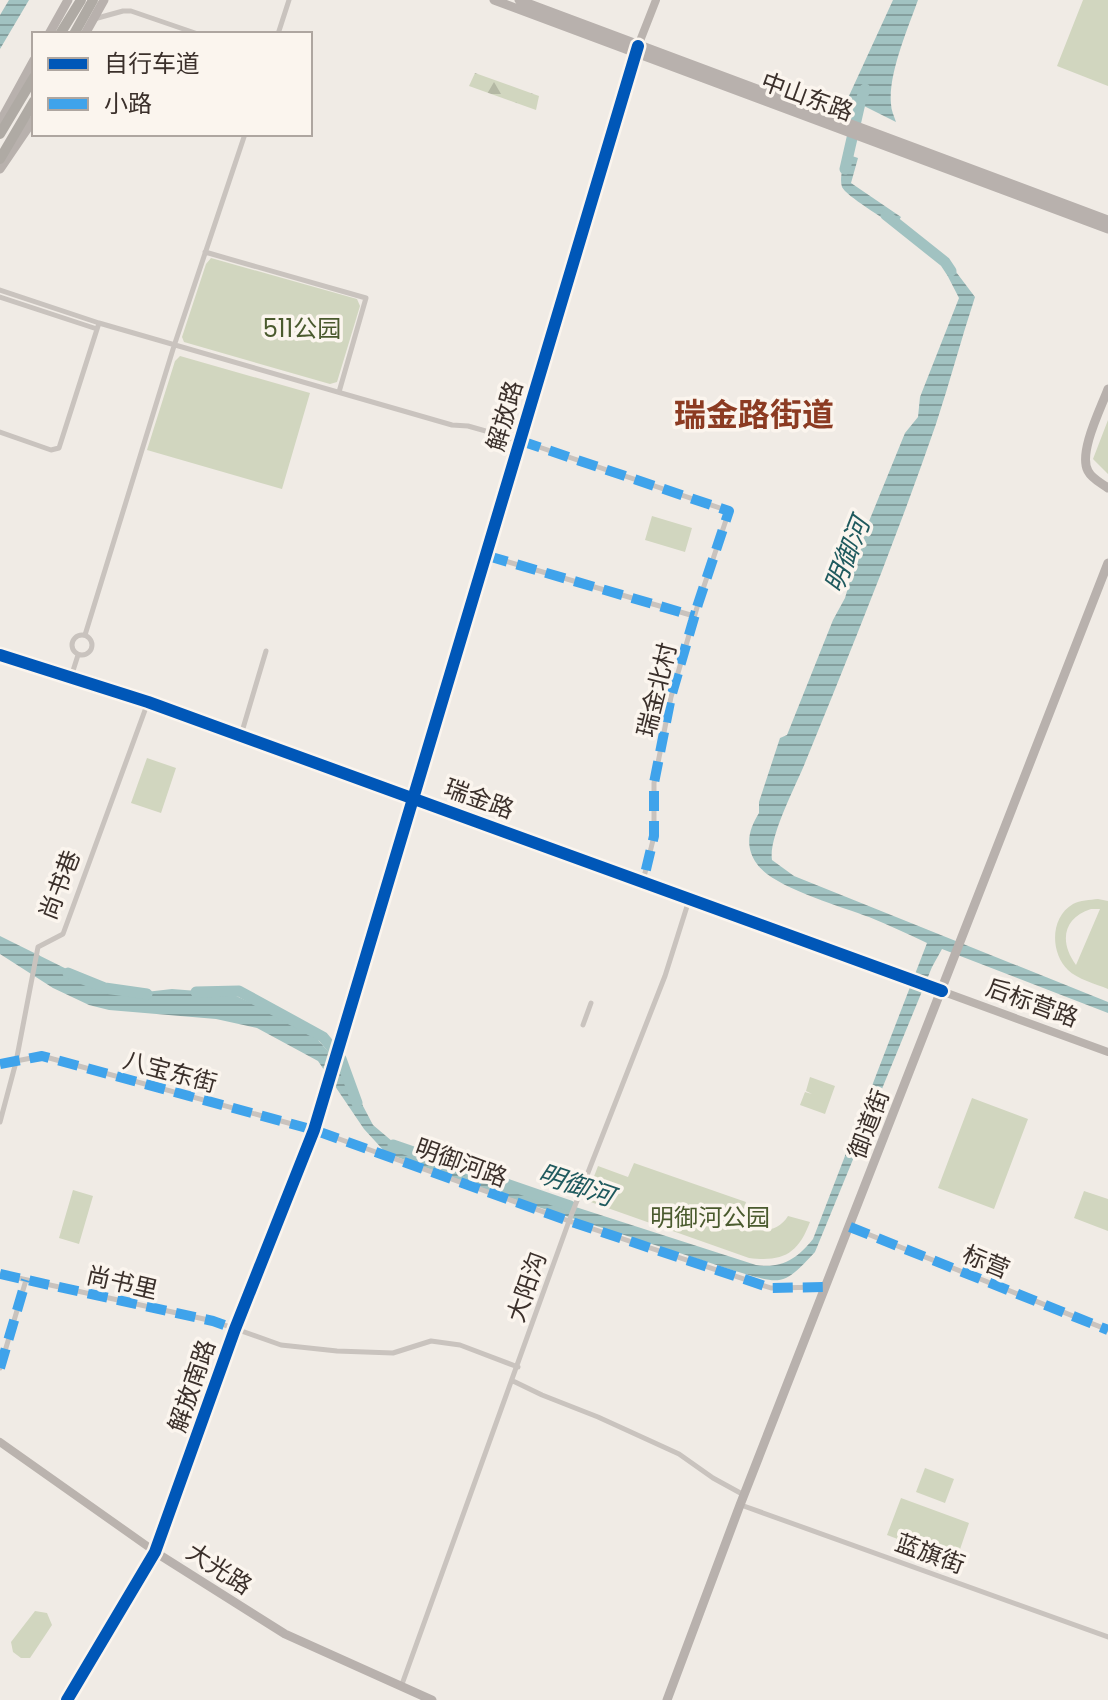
<svg xmlns="http://www.w3.org/2000/svg" width="1108" height="1700" viewBox="0 0 1108 1700" font-family="Poppins,'Noto Sans SC',sans-serif">
  <style>
    .green { fill: #d1d6bf; fill-rule: evenodd }
    .forest { fill: url(#forest-firs) }
    .water { fill: url(#water-rules) }
    .lines { fill: none; stroke-linecap: round; stroke-linejoin: round }
    .river { stroke: #a1c2c1; stroke-width: 11 }
    .street { stroke: #c9c3be; stroke-width: 5 }
    .secondary { stroke: #bab3ae; stroke-width: 8 }
    .primary { stroke: #b8b1ad; stroke-width: 9 }
    .highway { stroke: #afaaa4; stroke-width: 10 }
    .quiet { stroke: #3fa3eb; stroke-width: 10; stroke-dasharray: 20 10; stroke-linecap: butt }
    .cycleway-casing { stroke: #fbf5ee; stroke-width: 17 }
    .cycleway { stroke: #0057b8; stroke-width: 12 }
    .labels { text-anchor: middle; stroke-width: 7; stroke-linejoin: round; paint-order: stroke }
    .street-label { font-size: 24px; fill: #3b302b; stroke: #fbf5ee }
    .park-label { font-size: 24px; fill: #4a5a2e; stroke: #fbf5ee }
    .water-label { font-size: 26px; font-style: italic; fill: #1f5a5e; stroke: #fbf5ee }
    .district-label { font-size: 32px; font-weight: bold; fill: #8c3b22; stroke: #fbf5ee }
  </style>
  <defs>
    <pattern id="forest-firs" width="22" height="20" patternUnits="userSpaceOnUse" patternTransform="scale(2)"><rect width="22" height="20" fill="#d1d6bf"/><path d="M5 1l3.5 6h-7zM16 11l3.5 6h-7z" fill="#b4b8a4"/></pattern>
    <pattern id="water-rules" width="6" height="5" patternUnits="userSpaceOnUse" patternTransform="scale(2)"><rect width="6" height="5" fill="#a1c2c1"/><path d="M0 2.5h6" fill="none" stroke="#849e9d"/></pattern>
  </defs>
  <rect width="100%" height="100%" fill="#f0ebe5"/>
  <path class="green" d="M 1083,0 L 1108,0 L 1108,86 L 1057,66 Z
    M 211,258 L 357,299 L 360,306 L 337,382 L 330,384 L 184,342 L 182,337 L 206,264 Z
    M 180,356 L 310,393 L 282,489 L 147,450 L 175,361 Z
    M 1108,420 L 1108,474 L 1093,459 Z
    M 652,516 L 692,528 L 685,552 L 645,540 Z
    M 147,758 L 176,768 L 161,813 L 131,803 Z
    M 1098,899 L 1108,901 L 1108,989 C 1096,984 1077,979 1068,970 C 1050,953 1050,917 1073,904 C 1080,900 1090,900 1098,899 ZM 1091,909 L 1100,909 L 1076,965 C 1059,942 1063,918 1091,909 Z
    M 810,1077 L 835,1086 L 825,1114 L 800,1105 L 805,1092 L 812,1094 L 806,1091 Z
    M 972,1098 L 1028,1119 L 994,1209 L 938,1188 Z
    M 634,1163 L 746,1202 L 740,1221 C 755,1234 777,1234 788,1216 L 810,1222 C 798,1254 783,1262 749,1258 L 585,1200 L 598,1166 L 628,1177 Z
    M 73,1190 L 93,1196 L 79,1244 L 59,1238 Z
    M 1084,1191 L 1108,1199 L 1108,1231 L 1074,1218 Z
    M 925,1468 L 954,1479 L 945,1503 L 916,1492 Z
    M 901,1498 L 969,1523 L 956,1561 L 887,1535 Z
    M 35,1611 L 47,1613 L 52,1625 L 30,1658 L 21,1658 L 13,1652 L 11,1642 Z"/>
  <path class="forest" d="M 475,73 L 539,96 L 536,110 L 469,86 Z"/>
  <path class="water" d="M 9,0 L 29,0 L 0,49 L 0,15 Z
    M 893,0 L 918,0 C 908,28 888,74 891,104 C 891,110 894,116 896,122 L 848,98 Z
    M 846,154 L 858,158 L 851,183 L 901,217 L 895,226 C 885,219 846,196 842,187 C 839,178 844,163 846,154 Z
    M 947,260 L 975,297 C 961,339 950,382 936,424 C 897,537 852,648 807,758 C 798,782 768,837 772,860 L 794,876 L 1108,1002 L 1108,1013 L 942,949 L 932,967 L 815,1252 C 782,1288 781,1284 735,1271 L 489,1191 L 386,1153 L 364,1129 L 318,1061 L 257,1028 L 216,1019 L 109,1010 L 89,1005 L 53,988 L 0,954 L 0,936 L 113,992 L 128,994 L 172,989 L 223,993 L 236,996 L 280,1015 L 317,1039 L 343,1068 L 373,1125 L 399,1147 L 414,1155 L 756,1265 C 782,1269 798,1258 813,1239 L 927,943 C 908,934 889,925 869,917 C 841,906 774,888 757,864 C 744,846 749,829 759,813 L 759,802 L 780,738 L 787,735 L 833,620 L 845,598 L 863,536 L 905,433 L 918,417 L 920,397 L 959,298 L 941,263 Z"/>
  <g class="lines">
    <path class="river" d="M 845,169 L 860,103 L 865,89
      M 886,215 L 945,262 L 951,271
      M 68,973 L 105,988 L 147,994
      M 196,992 L 239,991 L 323,1037 L 333,1049
      M 341,1059 L 357,1103
      M 393,1145 L 570,1206"/>
    <path class="street" d="M 94,19 L 123,11 L 131,11 L 198,34
      M 278,34 L 289,0
      M 205,252 L 366,298 L 339,392
      M 0,290 L 99,323 L 452,425 L 468,426 L 521,441 L 729,511 L 698,604 L 671,697 L 654,783 L 654,836 L 643,881
      M 0,297 L 97,329
      M 0,432 L 51,450 L 59,448 L 99,323
      M 488,556 L 694,616
      M72 645a10 10 0 1 1 20 0a10 10 0 1 1-20 0Z
      M 85,635 L 174,346 L 245,134
      M 71,677 L 78,655
      M 241,735 L 266,651
      M 583,1025 L 591,1003
      M 0,1064 L 42,1056 L 314,1130 L 569,1221 L 771,1288 L 826,1287
      M 0,1122 L 16,1062 L 38,947 L 63,934 L 148,702
      M 850,1227 L 1108,1330
      M 0,1274 L 213,1321 L 281,1345 L 337,1351 L 393,1353 L 431,1341 L 460,1345 L 518,1367
      M 0,1368 L 26,1280
      M 513,1381 L 542,1395 L 598,1417 L 679,1454 L 713,1478 L 744,1495
      M 741,1505 L 1108,1637
      M 401,1687 L 569,1221 L 665,976 L 689,900"/>
    <path class="secondary" d="M 410,797 L 1108,1052
      M 411,802 L 488,556 L 638,46 L 656,0
      M 0,1442 L 157,1553
      M 67,1700 L 156,1549"/>
    <path class="primary" d="M 494,0 L 1108,229
      M 519,0 L 1108,220
      M 49,34 L 68,0
      M 85,34 L 104,0
      M 0,122 L 34,60
      M 0,169 L 34,119
      M 1108,389 C 1101,408 1078,453 1088,471 C 1092,479 1101,483 1108,488
      M 0,655 L 148,702 L 412,798 L 314,1130 L 235,1329 L 155,1552 L 285,1634 L 432,1700
      M 667,1700 L 740,1505 L 1108,563"/>
    <path class="highway" d="M 60,34 L 81,0
      M 74,34 L 93,0
      M 0,134 L 34,77
      M 0,159 L 34,101"/>
    <path class="quiet" d="M 521,441 L 729,511 L 698,604 L 671,697 L 654,783 L 654,836 L 643,882
      M 488,556 L 694,616
      M 0,1064 L 42,1056 L 314,1130 L 569,1221 L 771,1288 L 826,1287
      M 850,1227 L 1108,1330
      M 0,1274 L 213,1321 L 235,1329
      M 0,1368 L 26,1280"/>
    <defs>
      <path id="cycleway" d="M 0,655 L 148,702 L 942,991
        M 67,1700 L 155,1552 L 235,1329 L 314,1130 L 638,46"/>
    </defs>
    <use href="#cycleway" class="cycleway-casing"/>
    <use href="#cycleway" class="cycleway"/>
  </g>
  <g class="labels">
    <g class="street-label">
      <text transform="translate(807 97) rotate(20)" y="8">中山东路</text>
      <text transform="translate(505 416) rotate(-74)" y="8">解放路</text>
      <text transform="translate(657 690) rotate(-76)" y="8">瑞金北村</text>
      <text transform="translate(479 799) rotate(20)" y="8">瑞金路</text>
      <text transform="translate(60 885) rotate(-69)" y="8">尚书巷</text>
      <text transform="translate(1032 1003) rotate(20)" y="8">后标营路</text>
      <text transform="translate(170 1072) rotate(15)" y="8">八宝东街</text>
      <text transform="translate(869 1124) rotate(-69)" y="8">御道街</text>
      <text transform="translate(461 1163) rotate(20)" y="8">明御河路</text>
      <text transform="translate(986 1262) rotate(22)" y="8">标营</text>
      <text transform="translate(122 1283) rotate(13)" y="8">尚书里</text>
      <text transform="translate(527 1287) rotate(-71)" y="8">大阳沟</text>
      <text transform="translate(192 1386) rotate(-71)" y="8">解放南路</text>
      <text transform="translate(930 1554) rotate(20)" y="8">蓝旗街</text>
      <text transform="translate(219 1569) rotate(33)" y="8">大光路</text>
    </g>
    <g class="park-label">
      <text x="302" y="337">511公园</text>
      <text x="710" y="1226">明御河公园</text>
    </g>
    <g class="water-label">
      <text transform="translate(847 555) rotate(-68)" y="9">明御河</text>
      <text transform="translate(576 1185) rotate(19)" y="9">明御河</text>
    </g>
    <g class="district-label">
      <text x="754" y="426">瑞金路街道</text>
    </g>
  </g>
  <rect x="32" y="32" width="280" height="104" fill="#fbf5ee" stroke="#aea6a0" stroke-width="2"/>
  <rect x="48" y="58" width="40" height="12" fill="#0057b8" stroke="#aea6a0" stroke-width="2"/>
  <text x="104" y="72" font-size="24" fill="#3b302b">自行车道</text>
  <rect x="48" y="98" width="40" height="12" fill="#3fa3eb" stroke="#aea6a0" stroke-width="2"/>
  <text x="104" y="112" font-size="24" fill="#3b302b">小路</text>
</svg>
